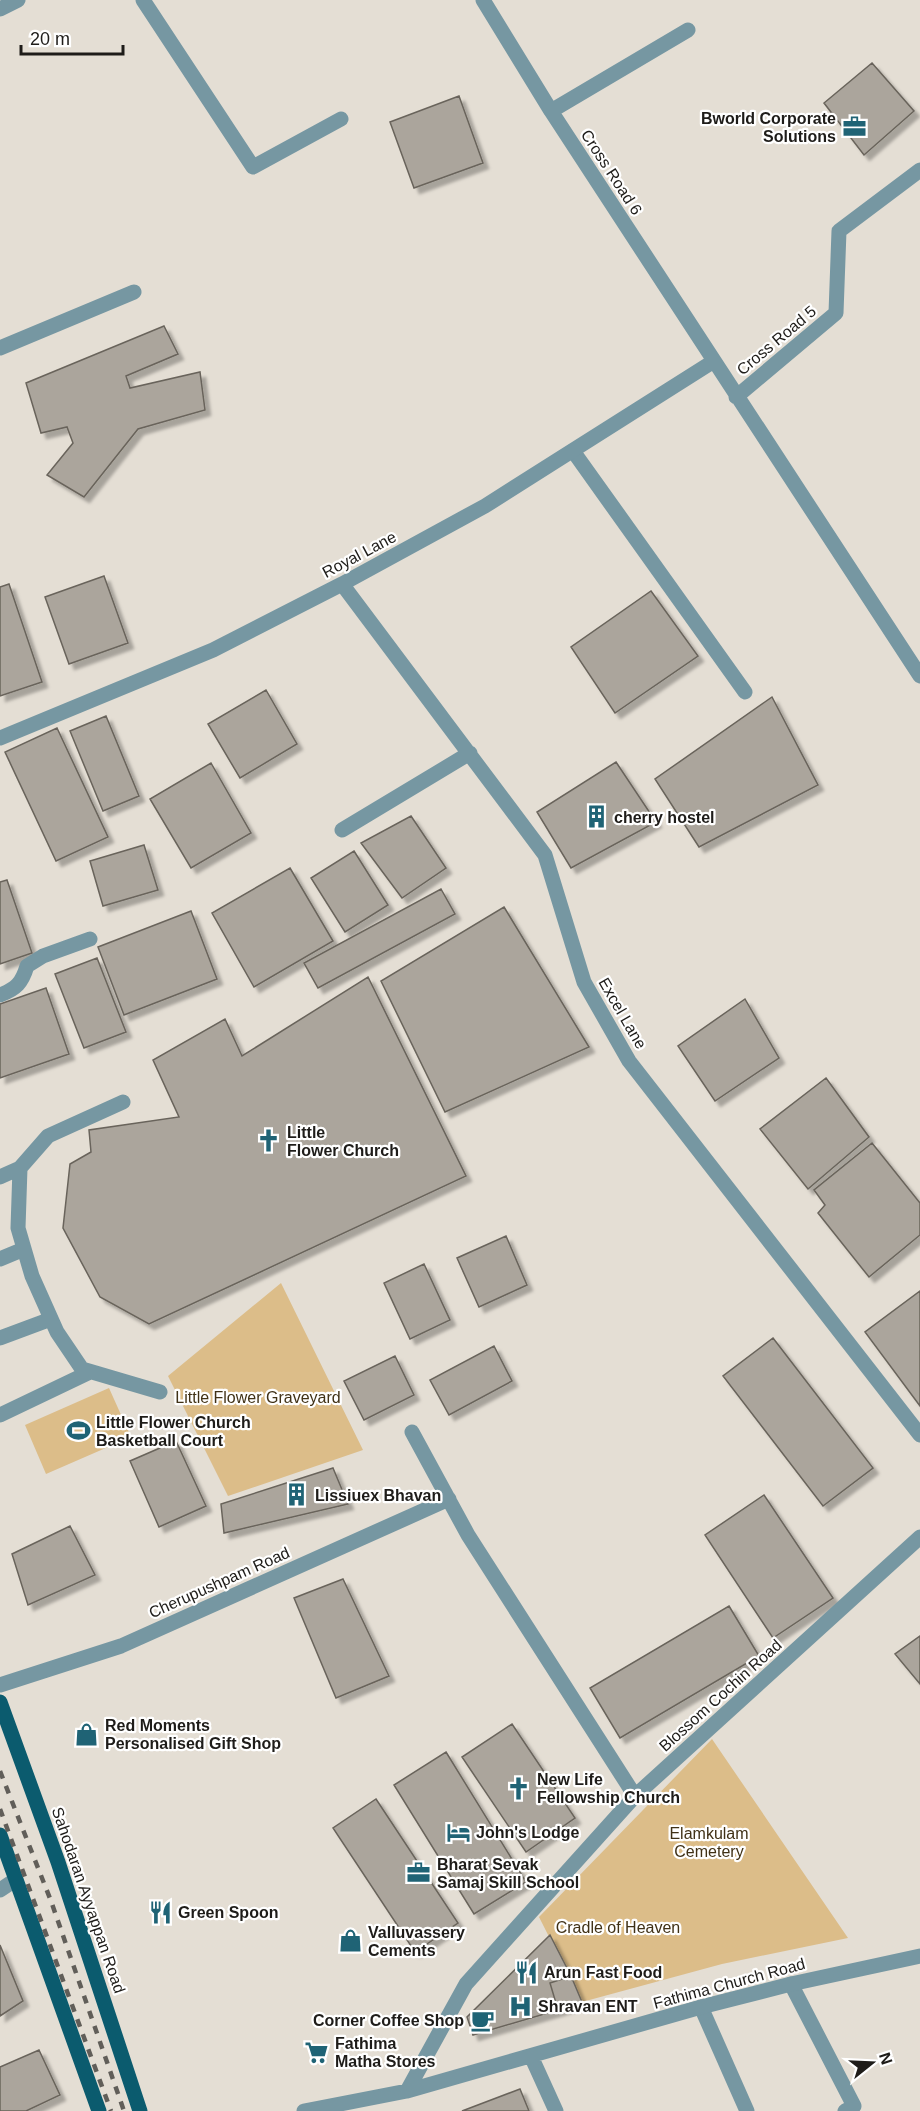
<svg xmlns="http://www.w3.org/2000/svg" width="920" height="2111" viewBox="0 0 920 2111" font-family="Helvetica,sans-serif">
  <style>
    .green { fill: #dcbd89 }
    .building { fill: #aba59c; stroke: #69645b; stroke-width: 1.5; filter: url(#shadow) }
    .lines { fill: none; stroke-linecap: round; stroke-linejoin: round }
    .service { stroke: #7697a2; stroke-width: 15 }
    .minor { stroke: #7697a2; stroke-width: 15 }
    .primary { stroke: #0b5b6e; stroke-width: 15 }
    .rail { stroke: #615e59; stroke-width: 4.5; stroke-dasharray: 8 8; stroke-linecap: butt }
    .labels { text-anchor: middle; stroke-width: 4.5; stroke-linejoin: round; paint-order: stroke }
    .poi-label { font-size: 16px; font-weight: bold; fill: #1e1c19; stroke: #fff; text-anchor: start }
    .street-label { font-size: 16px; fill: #1e1c19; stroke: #fff }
    .park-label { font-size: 16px; fill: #403116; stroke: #fff }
  </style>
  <defs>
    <filter id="shadow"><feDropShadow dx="5.5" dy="5.5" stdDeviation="1.5" flood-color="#0004"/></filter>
  </defs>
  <rect width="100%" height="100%" fill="#e4ded4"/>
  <path class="green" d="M 281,1283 L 363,1450 L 228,1496 L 168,1376 Z
    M 109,1388 L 131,1437 L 46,1474 L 25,1425 Z
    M 712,1739 L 848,1938 L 722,1964 L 582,2002 L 539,1917 Z"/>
  <path class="building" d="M 872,63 L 914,111 L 864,155 L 824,103 Z
    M 459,96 L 483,163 L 414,188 L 390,122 Z
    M 164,326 L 178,354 L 126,376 L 130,388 L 200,372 L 205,410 L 138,429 L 84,497 L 47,475 L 73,443 L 67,427 L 41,433 L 26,383 Z
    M 104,576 L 128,643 L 69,664 L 45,597 Z
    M 9,584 L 42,682 L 0,696 L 0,587 Z
    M 651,591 L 698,656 L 615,713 L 571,647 Z
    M 266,690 L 297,744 L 240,778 L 208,724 Z
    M 772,697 L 818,785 L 699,847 L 655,779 Z
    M 106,716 L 139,796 L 103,811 L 70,731 Z
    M 57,728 L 108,837 L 56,861 L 5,752 Z
    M 616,762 L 656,822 L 571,868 L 537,812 Z
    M 211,763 L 251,833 L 191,868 L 150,799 Z
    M 411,816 L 446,868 L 402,898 L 361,843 Z
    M 144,845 L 158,890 L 103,906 L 90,861 Z
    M 354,851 L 388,905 L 345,932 L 311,878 Z
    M 290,868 L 333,941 L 254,987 L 212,913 Z
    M 7,880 L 32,953 L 0,964 L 0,882 Z
    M 441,889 L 455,914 L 318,988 L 304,963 Z
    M 504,907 L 589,1047 L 445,1112 L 381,981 Z
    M 191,911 L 217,979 L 124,1015 L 98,947 Z
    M 97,958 L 126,1032 L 84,1048 L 55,974 Z
    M 368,977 L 466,1176 L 149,1324 L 100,1297 L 63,1228 L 70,1164 L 91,1152 L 89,1130 L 179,1117 L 153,1060 L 225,1019 L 242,1056 Z
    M 46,988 L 69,1054 L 0,1078 L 0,1004 Z
    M 745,999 L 779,1058 L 715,1101 L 678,1046 Z
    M 826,1078 L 869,1137 L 808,1189 L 760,1129 Z
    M 872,1143 L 920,1203 L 920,1235 L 869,1277 L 818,1213 L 825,1205 L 814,1190 Z
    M 506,1236 L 527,1285 L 479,1307 L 457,1258 Z
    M 424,1264 L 450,1320 L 410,1339 L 384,1283 Z
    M 920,1291 L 920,1406 L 865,1332 Z
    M 773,1338 L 873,1468 L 823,1506 L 723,1376 Z
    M 494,1346 L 512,1381 L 449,1415 L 430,1380 Z
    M 395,1356 L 414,1395 L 364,1420 L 344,1381 Z
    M 176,1441 L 206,1506 L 159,1527 L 130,1461 Z
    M 333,1468 L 348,1504 L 224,1533 L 221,1504 Z
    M 764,1495 L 833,1598 L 773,1638 L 705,1535 Z
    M 70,1526 L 95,1575 L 28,1605 L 12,1554 Z
    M 343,1579 L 389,1676 L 336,1698 L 294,1598 Z
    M 729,1606 L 759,1656 L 620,1738 L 590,1688 Z
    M 920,1636 L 920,1684 L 895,1654 Z
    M 512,1724 L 575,1818 L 526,1852 L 462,1757 Z
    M 446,1752 L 526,1882 L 474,1914 L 394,1785 Z
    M 376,1799 L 458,1923 L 415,1952 L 333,1828 Z
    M 550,1935 L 571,1976 L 550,1983 L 558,2010 L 473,2035 L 467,2017 Z
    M 0,1945 L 23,2001 L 0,2016 Z
    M 571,1976 L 582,2002 L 558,2010 L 550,1983 Z
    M 39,2050 L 60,2095 L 26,2111 L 0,2111 L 0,2067 Z
    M 520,2089 L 529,2111 L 462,2111 Z"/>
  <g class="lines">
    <path class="service" d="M 0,348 L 134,292
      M 573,451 L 745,692
      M 20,1168 L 18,1228 L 32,1276 L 57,1332 L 82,1369 L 160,1392
      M 0,1177 L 20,1168 L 48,1136 L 123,1102
      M 0,1259 L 24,1249
      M 0,1338 L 51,1319
      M 0,1415 L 90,1372
      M 791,1984 L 854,2106 L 845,2111
      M 701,2007 L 747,2111"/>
    <path class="minor" d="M 143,0 L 253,167 L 341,119
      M 483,0 L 551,111 L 920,676
      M 0,9 L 18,0
      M 551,111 L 688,30
      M 736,397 L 836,313 L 839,231 L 920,170
      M 342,584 L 545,855 L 584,982 L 629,1061 L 920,1435
      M 0,738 L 213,650 L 342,584 L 485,506 L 714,361
      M 342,830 L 470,753
      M 0,995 C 16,989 22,983 27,966 L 43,956 L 90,939
      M 412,1432 L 468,1535 L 635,1796
      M 0,1685 L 121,1646 L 449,1499
      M 0,1890 L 15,1880
      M 531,2056 L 556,2111
      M 407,2091 L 466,1984 L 635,1796 L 920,1537
      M 304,2111 L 407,2091 L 701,2007 L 791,1984 L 920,1956"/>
    <path class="primary" d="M 0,1702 L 58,1862 L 140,2111
      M 0,1835 L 99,2111"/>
    <path class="rail" d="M 0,1771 L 51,1901 L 124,2111
      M 0,1809 L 111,2111"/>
  </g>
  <defs>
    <symbol id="office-bare" viewBox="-9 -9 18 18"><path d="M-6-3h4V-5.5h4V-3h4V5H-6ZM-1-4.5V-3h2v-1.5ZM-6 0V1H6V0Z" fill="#1f6375" stroke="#fff" stroke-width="2.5" paint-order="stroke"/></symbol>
    <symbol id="building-bare" viewBox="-9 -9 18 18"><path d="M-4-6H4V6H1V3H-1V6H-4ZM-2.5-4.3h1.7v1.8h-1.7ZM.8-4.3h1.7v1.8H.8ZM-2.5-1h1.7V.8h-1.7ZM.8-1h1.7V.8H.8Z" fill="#1f6375" stroke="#fff" stroke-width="2.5" paint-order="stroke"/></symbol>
    <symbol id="church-bare" viewBox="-9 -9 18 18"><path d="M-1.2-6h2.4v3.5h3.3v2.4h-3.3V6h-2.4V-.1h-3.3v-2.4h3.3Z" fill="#1f6375" stroke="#fff" stroke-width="2.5" paint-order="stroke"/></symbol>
    <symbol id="stadium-bare" viewBox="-9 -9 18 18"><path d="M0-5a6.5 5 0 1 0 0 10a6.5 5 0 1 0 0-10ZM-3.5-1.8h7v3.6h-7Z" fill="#1f6375" stroke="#fff" stroke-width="2.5" paint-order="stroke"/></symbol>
    <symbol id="shop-bare" viewBox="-9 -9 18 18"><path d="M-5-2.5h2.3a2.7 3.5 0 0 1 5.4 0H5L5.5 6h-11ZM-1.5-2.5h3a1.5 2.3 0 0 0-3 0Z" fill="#1f6375" stroke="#fff" stroke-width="2.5" paint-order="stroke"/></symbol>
    <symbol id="hotel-bare" viewBox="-9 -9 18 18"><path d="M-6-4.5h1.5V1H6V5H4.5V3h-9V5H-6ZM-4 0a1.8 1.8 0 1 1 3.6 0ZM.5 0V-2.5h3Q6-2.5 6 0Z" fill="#1f6375" stroke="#fff" stroke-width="2.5" paint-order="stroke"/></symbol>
    <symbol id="restaurant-bare" viewBox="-9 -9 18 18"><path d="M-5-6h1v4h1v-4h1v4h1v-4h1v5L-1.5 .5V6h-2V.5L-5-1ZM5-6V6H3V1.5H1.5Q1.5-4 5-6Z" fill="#1f6375" stroke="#fff" stroke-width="2.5" paint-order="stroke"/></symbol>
    <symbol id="hospital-bare" viewBox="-9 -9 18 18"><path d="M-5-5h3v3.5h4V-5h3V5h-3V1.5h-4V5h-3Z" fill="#1f6375" stroke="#fff" stroke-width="2.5" paint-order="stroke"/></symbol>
    <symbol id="cafe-bare" viewBox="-9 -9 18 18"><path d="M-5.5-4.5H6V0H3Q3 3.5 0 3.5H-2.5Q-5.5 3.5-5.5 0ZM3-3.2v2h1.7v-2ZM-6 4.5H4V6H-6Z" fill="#1f6375" stroke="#fff" stroke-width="2.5" paint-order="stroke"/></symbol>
    <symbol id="supermarket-bare" viewBox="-9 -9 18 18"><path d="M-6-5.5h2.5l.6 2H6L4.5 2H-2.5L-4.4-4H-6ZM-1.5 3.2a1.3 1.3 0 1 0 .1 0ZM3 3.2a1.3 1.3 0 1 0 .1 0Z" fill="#1f6375" stroke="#fff" stroke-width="2.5" paint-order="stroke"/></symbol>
  </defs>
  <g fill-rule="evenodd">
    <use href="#office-bare" x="838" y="110" width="33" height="33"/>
    <use href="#building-bare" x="580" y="800" width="33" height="33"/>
    <use href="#church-bare" x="252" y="1124" width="33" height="33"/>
    <use href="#stadium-bare" x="62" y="1414" width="33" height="33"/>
    <use href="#building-bare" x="280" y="1478" width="33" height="33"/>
    <use href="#shop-bare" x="70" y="1718" width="33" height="33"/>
    <use href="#church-bare" x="502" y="1772" width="33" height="33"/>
    <use href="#hotel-bare" x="442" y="1816" width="33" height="33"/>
    <use href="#office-bare" x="402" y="1856" width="33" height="33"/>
    <use href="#restaurant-bare" x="144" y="1896" width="33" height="33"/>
    <use href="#shop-bare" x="334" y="1924" width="33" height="33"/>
    <use href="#restaurant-bare" x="510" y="1956" width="33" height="33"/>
    <use href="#hospital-bare" x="504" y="1990" width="33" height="33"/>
    <use href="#cafe-bare" x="466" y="2004" width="33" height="33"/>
    <use href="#supermarket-bare" x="300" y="2036" width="33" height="33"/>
  </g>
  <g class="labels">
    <g class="poi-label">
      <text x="836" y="124" text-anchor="end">Bworld Corporate<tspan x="836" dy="18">Solutions</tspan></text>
      <text x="614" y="823">cherry hostel</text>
      <text x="287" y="1138">Little<tspan x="287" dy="18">Flower Church</tspan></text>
      <text x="96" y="1428">Little Flower Church<tspan x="96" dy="18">Basketball Court</tspan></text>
      <text x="315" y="1501">Lissiuex Bhavan</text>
      <text x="105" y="1731">Red Moments<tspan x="105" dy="18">Personalised Gift Shop</tspan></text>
      <text x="537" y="1785">New Life<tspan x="537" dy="18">Fellowship Church</tspan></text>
      <text x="476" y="1838">John's Lodge</text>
      <text x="437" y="1870">Bharat Sevak<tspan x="437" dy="18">Samaj Skill School</tspan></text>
      <text x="178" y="1918">Green Spoon</text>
      <text x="368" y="1938">Valluvassery<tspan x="368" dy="18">Cements</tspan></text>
      <text x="544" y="1978">Arun Fast Food</text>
      <text x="538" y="2012">Shravan ENT</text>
      <text x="464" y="2026" text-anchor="end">Corner Coffee Shop</text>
      <text x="335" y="2049">Fathima<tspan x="335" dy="18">Matha Stores</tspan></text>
    </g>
    <g class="street-label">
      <text transform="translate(612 172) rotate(57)" y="6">Cross Road 6</text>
      <text transform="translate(776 340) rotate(-40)" y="6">Cross Road 5</text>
      <text transform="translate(359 554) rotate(-28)" y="6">Royal Lane</text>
      <text transform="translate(623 1013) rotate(60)" y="6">Excel Lane</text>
      <text transform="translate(219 1582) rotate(-24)" y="6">Cherupushpam Road</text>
      <text transform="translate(720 1695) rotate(-42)" y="6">Blossom Cochin Road</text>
      <text transform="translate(89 1900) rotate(71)" y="6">Sahodaran Ayyappan Road</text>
      <text transform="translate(729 1983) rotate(-15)" y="6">Fathima Church Road</text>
    </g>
    <g class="park-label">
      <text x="258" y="1403">Little Flower Graveyard</text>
      <text x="709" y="1839">Elamkulam<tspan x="709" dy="18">Cemetery</tspan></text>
      <text x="618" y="1933">Cradle of Heaven</text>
    </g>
  </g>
  <g transform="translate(872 2063) rotate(72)" stroke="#ffffff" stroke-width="4.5" paint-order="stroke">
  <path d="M0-4.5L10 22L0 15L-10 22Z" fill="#1e1c19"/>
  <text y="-9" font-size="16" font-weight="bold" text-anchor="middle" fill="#1e1c19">N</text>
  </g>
  <path d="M21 45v9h102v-9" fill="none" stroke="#1e1c19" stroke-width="3"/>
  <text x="30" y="45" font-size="18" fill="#1e1c19" stroke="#ffffff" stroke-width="4.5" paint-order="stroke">20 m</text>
</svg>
